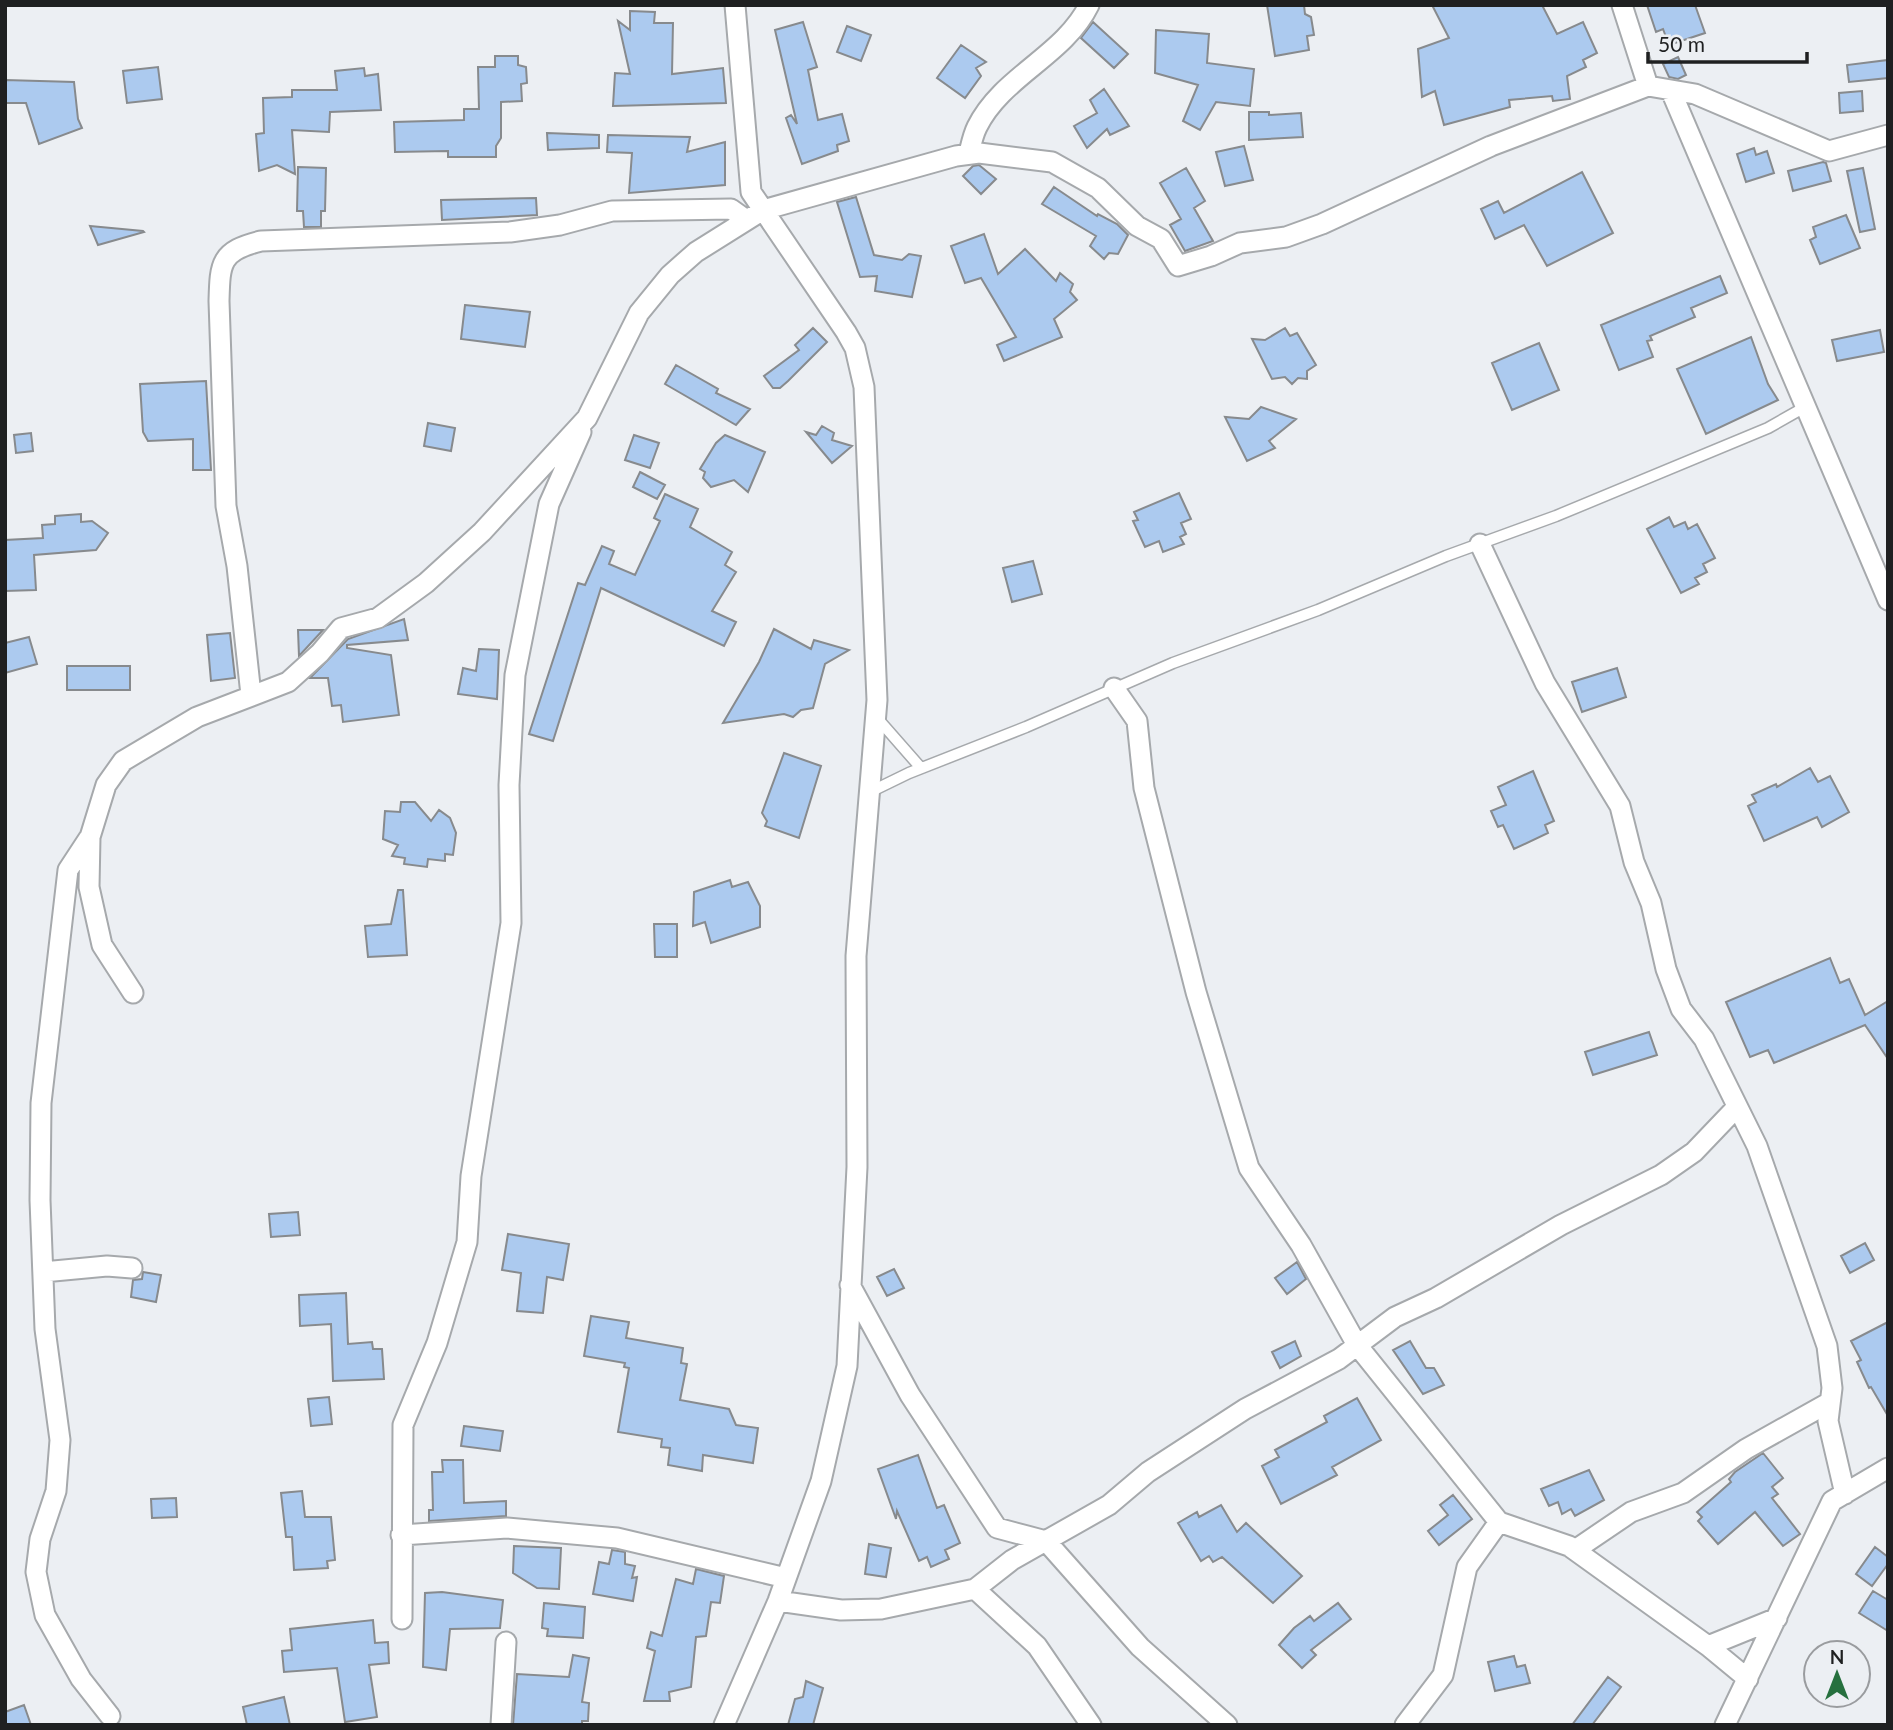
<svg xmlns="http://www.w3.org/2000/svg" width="1893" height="1730" viewBox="0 0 1893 1730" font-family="Lato,sans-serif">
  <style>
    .building { fill: #accaef; stroke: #878a8d; stroke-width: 2 }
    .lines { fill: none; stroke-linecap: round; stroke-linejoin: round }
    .lane-casing { stroke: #a6a9ac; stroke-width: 13 }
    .street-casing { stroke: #a6a9ac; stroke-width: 23 }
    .lane { stroke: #fff; stroke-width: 10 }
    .street { stroke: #fff; stroke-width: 19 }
  </style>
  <rect width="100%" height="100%" fill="#eceff3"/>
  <path class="building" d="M 1267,5 L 1304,5 L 1305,14 L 1311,17 L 1314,35 L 1307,36 L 1309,50 L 1275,56 Z
    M 1432,5 L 1542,5 L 1557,34 L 1583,22 L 1597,53 L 1583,60 L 1586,67 L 1567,76 L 1570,99 L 1553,101 L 1552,96 L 1509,100 L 1510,107 L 1444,125 L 1435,91 L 1422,97 L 1418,49 L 1449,38 Z
    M 1647,5 L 1695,5 L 1705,33 L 1669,45 L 1663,29 L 1656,32 Z
    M 630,11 L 655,12 L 654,23 L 673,23 L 672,74 L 723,68 L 726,103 L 613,106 L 615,73 L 630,74 L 618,21 L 630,30 Z
    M 803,22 L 817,67 L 808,70 L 818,120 L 842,114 L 849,141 L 837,145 L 838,151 L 802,164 L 786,118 L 791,115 L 797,124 L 775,30 Z
    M 1093,22 L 1128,54 L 1114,68 L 1081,38 Z
    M 847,26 L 871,35 L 861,61 L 837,52 Z
    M 1156,30 L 1209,34 L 1207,63 L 1254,69 L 1250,106 L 1216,102 L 1200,130 L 1183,121 L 1198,85 L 1155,73 Z
    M 961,45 L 986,62 L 976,68 L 981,76 L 965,98 L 937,78 Z
    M 495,56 L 518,56 L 518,65 L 526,67 L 527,83 L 521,84 L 522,101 L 501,102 L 501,138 L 496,146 L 496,157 L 448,157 L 448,151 L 395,152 L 394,122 L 464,120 L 464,109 L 479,109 L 478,67 L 495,67 Z
    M 1678,57 L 1686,75 L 1678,79 L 1669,77 L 1663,64 Z
    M 1888,60 L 1888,78 L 1849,82 L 1847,65 Z
    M 158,67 L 162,99 L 127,103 L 123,71 Z
    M 364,68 L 365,76 L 378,74 L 381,110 L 330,112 L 329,132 L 292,130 L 295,174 L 277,165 L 259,171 L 256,134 L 264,133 L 263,98 L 292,97 L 292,90 L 337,90 L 335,71 Z
    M 5,80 L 74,82 L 78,119 L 82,128 L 39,144 L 26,103 L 5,103 Z
    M 1104,89 L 1129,126 L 1110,135 L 1107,129 L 1087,148 L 1074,126 L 1097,113 L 1090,100 Z
    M 1862,91 L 1863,111 L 1840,113 L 1839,93 Z
    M 1249,112 L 1269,112 L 1269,115 L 1301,113 L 1303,137 L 1249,140 Z
    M 547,133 L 599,135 L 599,148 L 548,150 Z
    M 608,135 L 690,137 L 687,152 L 725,142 L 725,185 L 629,193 L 632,153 L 607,152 Z
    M 1244,146 L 1253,180 L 1225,186 L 1216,152 Z
    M 1754,148 L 1756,155 L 1767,151 L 1774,173 L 1746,182 L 1737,154 Z
    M 1823,162 L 1826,163 L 1831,181 L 1793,191 L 1788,171 Z
    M 979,165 L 996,179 L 981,194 L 963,176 L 973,166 Z
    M 298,167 L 326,168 L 325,211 L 321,211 L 321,227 L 304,227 L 303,211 L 297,211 Z
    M 1186,168 L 1205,201 L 1194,208 L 1213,241 L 1185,251 L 1170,225 L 1181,219 L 1160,183 Z
    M 1863,168 L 1875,229 L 1860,232 L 1847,171 Z
    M 1582,172 L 1613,233 L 1547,266 L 1524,225 L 1495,239 L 1481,209 L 1498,201 L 1504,213 Z
    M 1054,187 L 1097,216 L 1098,214 L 1117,224 L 1128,235 L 1118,254 L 1109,253 L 1104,259 L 1090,246 L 1096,236 L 1042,204 Z
    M 856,197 L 874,255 L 902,260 L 909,254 L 921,256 L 912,297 L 875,291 L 877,276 L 860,277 L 837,202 Z
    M 536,198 L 537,215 L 442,220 L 441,200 Z
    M 1846,215 L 1860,248 L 1820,264 L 1810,240 L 1816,237 L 1813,227 Z
    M 90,226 L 143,231 L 144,232 L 98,245 Z
    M 984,234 L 998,274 L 1025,249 L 1056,281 L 1060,273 L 1073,284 L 1070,292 L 1077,300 L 1054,319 L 1062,337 L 1004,361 L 997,345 L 1016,337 L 981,278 L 965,283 L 951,246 Z
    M 1720,276 L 1727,293 L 1691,308 L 1695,317 L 1650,336 L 1652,340 L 1647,341 L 1653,357 L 1619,370 L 1601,325 Z
    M 465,305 L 530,312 L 525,347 L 461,339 Z
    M 813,328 L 827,342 L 788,381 L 780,388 L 773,388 L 764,376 L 799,350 L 795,345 Z
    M 1285,328 L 1290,336 L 1297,333 L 1316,365 L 1307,371 L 1307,379 L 1298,378 L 1292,384 L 1285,377 L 1272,379 L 1252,339 L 1265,340 Z
    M 1880,330 L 1884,352 L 1837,361 L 1832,340 Z
    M 1751,337 L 1768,384 L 1778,400 L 1706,434 L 1677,369 Z
    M 1539,343 L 1559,390 L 1512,410 L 1492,363 Z
    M 676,365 L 718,389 L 716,393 L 750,409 L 736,425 L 665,384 Z
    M 206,381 L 211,470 L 193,470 L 193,439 L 148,441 L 143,432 L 140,384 Z
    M 1261,407 L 1296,419 L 1269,441 L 1275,448 L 1247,461 L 1225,417 L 1249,419 Z
    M 428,423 L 455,428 L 451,451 L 424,446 Z
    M 822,426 L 834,433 L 832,440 L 852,446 L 832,463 L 806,432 L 816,435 Z
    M 31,433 L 33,451 L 16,453 L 14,435 Z
    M 634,435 L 659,443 L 650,468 L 625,460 Z
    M 725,435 L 765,452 L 748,492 L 734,480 L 711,487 L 703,478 L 705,472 L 700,469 L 716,443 Z
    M 640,472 L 665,485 L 657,499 L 633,487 Z
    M 1179,493 L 1191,519 L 1181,523 L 1186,534 L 1180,537 L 1184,544 L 1163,552 L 1159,541 L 1145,547 L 1133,521 L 1138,520 L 1134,512 Z
    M 665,494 L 698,509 L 690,527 L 732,552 L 725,565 L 736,572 L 712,611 L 736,622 L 724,646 L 601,588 L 553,741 L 529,734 L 578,583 L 585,585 L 602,546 L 614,551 L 609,564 L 635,575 L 660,521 L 654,518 Z
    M 81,514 L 81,522 L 92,521 L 108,533 L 96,550 L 34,555 L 36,590 L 5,591 L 5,540 L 43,538 L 42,525 L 55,524 L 55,516 Z
    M 1669,517 L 1674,527 L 1685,522 L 1688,529 L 1697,524 L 1715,558 L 1703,564 L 1707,572 L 1695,578 L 1699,584 L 1681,593 L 1647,529 Z
    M 1033,561 L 1042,594 L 1012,602 L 1003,568 Z
    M 404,619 L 408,640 L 347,645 L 347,648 L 391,655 L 399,715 L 343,722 L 341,705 L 332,706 L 328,678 L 310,678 L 348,639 Z
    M 774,629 L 811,649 L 814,640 L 849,650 L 825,664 L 813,708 L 801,710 L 793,717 L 784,714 L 723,723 L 759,662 Z
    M 298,630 L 323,630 L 299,656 Z
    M 230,633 L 235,678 L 211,681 L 207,635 Z
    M 29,637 L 37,664 L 5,673 L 5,643 Z
    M 479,649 L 499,650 L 497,699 L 458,694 L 463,668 L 476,671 Z
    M 67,666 L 130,666 L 130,690 L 67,690 Z
    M 1617,668 L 1626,697 L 1582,712 L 1572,682 Z
    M 784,753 L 821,766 L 799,838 L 765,826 L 767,821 L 762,813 Z
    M 1810,768 L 1818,782 L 1830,776 L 1849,812 L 1822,827 L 1817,817 L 1764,841 L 1748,806 L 1756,802 L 1752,795 L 1776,784 L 1777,787 Z
    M 1533,771 L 1554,821 L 1545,825 L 1548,833 L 1514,849 L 1503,825 L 1498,827 L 1491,811 L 1506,805 L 1498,787 Z
    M 401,802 L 415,802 L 431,821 L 439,810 L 450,818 L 456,833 L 453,855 L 445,854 L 445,861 L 428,859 L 427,867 L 404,864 L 405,858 L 392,856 L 398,845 L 383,839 L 385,811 L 400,812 Z
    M 730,880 L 732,887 L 748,882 L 760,906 L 760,927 L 711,943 L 705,922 L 693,926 L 694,892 Z
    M 398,890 L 403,890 L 407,955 L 368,957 L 365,926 L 391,924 Z
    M 654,924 L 677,924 L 677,957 L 655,957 Z
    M 1830,958 L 1840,983 L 1849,979 L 1865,1015 L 1888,1001 L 1888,1059 L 1865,1025 L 1774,1063 L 1768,1050 L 1750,1057 L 1726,1002 Z
    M 1649,1032 L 1657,1055 L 1593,1075 L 1585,1052 Z
    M 298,1212 L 300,1235 L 271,1237 L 269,1214 Z
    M 508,1234 L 569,1244 L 563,1280 L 547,1277 L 543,1313 L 517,1311 L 521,1273 L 502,1270 Z
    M 1865,1243 L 1874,1260 L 1850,1273 L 1841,1256 Z
    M 1297,1262 L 1306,1279 L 1287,1294 L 1275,1278 Z
    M 894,1269 L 904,1288 L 887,1296 L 877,1277 Z
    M 143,1272 L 161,1275 L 156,1302 L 131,1297 L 133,1280 L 142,1279 Z
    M 346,1293 L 348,1344 L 372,1342 L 373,1349 L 382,1349 L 384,1379 L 333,1381 L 331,1324 L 300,1326 L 299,1295 Z
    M 591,1316 L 629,1322 L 626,1338 L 683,1348 L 681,1363 L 687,1364 L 680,1400 L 729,1409 L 736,1425 L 758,1428 L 753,1463 L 703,1455 L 702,1471 L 668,1465 L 670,1448 L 661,1447 L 662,1439 L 618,1432 L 629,1368 L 624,1367 L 625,1363 L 584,1356 Z
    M 1888,1322 L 1888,1416 L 1871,1387 L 1869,1388 L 1857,1362 L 1861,1360 L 1851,1341 Z
    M 1295,1341 L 1301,1356 L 1280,1368 L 1272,1352 Z
    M 1410,1341 L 1426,1368 L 1434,1368 L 1444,1385 L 1423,1394 L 1393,1350 Z
    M 329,1397 L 332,1424 L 311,1426 L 308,1399 Z
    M 1357,1398 L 1381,1440 L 1332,1467 L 1337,1475 L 1281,1504 L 1262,1466 L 1279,1457 L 1275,1450 L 1327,1422 L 1324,1416 Z
    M 464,1426 L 503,1431 L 500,1451 L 461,1446 Z
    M 1763,1453 L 1783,1478 L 1772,1487 L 1778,1494 L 1772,1498 L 1800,1534 L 1783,1546 L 1755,1512 L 1718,1544 L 1698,1521 L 1702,1517 L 1697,1512 L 1731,1482 L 1729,1479 L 1735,1472 Z
    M 918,1455 L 937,1508 L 944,1505 L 960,1543 L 945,1550 L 949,1559 L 931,1567 L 927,1557 L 919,1561 L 897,1511 L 896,1519 L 878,1469 Z
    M 442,1460 L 463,1460 L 464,1503 L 506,1501 L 506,1516 L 429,1521 L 429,1510 L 433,1510 L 432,1472 L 443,1472 Z
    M 1589,1470 L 1604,1500 L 1575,1516 L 1571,1509 L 1562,1514 L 1558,1502 L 1549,1506 L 1541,1489 Z
    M 302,1491 L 305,1517 L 331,1517 L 335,1560 L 327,1561 L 328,1568 L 294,1570 L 292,1537 L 286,1537 L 281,1493 Z
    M 1453,1495 L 1472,1519 L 1439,1545 L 1428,1531 L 1448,1515 L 1440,1505 Z
    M 176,1498 L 177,1517 L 152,1518 L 151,1499 Z
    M 1221,1505 L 1237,1532 L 1246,1523 L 1302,1576 L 1273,1603 L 1222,1557 L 1213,1562 L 1209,1556 L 1201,1561 L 1178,1523 L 1197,1512 L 1199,1517 Z
    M 869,1544 L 891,1548 L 886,1577 L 865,1574 Z
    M 514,1546 L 561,1548 L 559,1589 L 537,1588 L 513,1573 Z
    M 1875,1547 L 1888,1557 L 1888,1564 L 1872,1586 L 1856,1574 Z
    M 612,1550 L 625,1552 L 625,1564 L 635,1566 L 632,1578 L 637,1577 L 633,1601 L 593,1594 L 599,1562 L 609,1564 Z
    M 696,1569 L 724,1576 L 720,1603 L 711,1602 L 706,1636 L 696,1637 L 691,1687 L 669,1692 L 670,1701 L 644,1701 L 655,1651 L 647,1648 L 651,1632 L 662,1636 L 676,1579 L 693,1584 Z
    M 1873,1591 L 1888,1600 L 1888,1631 L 1859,1613 Z
    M 442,1592 L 503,1600 L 500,1628 L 450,1629 L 446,1670 L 423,1667 L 425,1593 Z
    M 544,1603 L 585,1607 L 583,1638 L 547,1636 L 548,1629 L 542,1628 Z
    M 1338,1603 L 1351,1619 L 1311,1650 L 1316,1655 L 1302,1668 L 1279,1645 L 1294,1628 L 1310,1616 L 1314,1621 Z
    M 373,1620 L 375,1643 L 388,1642 L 389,1663 L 369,1665 L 377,1717 L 345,1722 L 337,1668 L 284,1672 L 282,1651 L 292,1650 L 290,1629 Z
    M 573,1655 L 589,1658 L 582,1702 L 589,1703 L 588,1721 L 582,1721 L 582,1725 L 513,1725 L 517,1674 L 569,1677 Z
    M 1514,1656 L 1517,1667 L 1525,1665 L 1530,1683 L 1495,1691 L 1488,1662 Z
    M 1608,1677 L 1621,1687 L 1592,1725 L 1572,1725 Z
    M 806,1681 L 823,1688 L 813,1725 L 788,1725 L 795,1699 L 803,1697 Z
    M 284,1697 L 290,1725 L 247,1725 L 243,1707 Z
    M 24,1705 L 31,1725 L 5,1725 L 5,1712 Z"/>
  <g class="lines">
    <defs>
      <path id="lane" d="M 878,719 L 921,768
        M 870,792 L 909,773 L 1026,727 L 1173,663 L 1318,610 L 1446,556 L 1556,516 L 1768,428 L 1805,407"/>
      <path id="street" d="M 1622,5 L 1648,86
        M 1671,91 L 1888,600
        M 969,153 C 971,145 973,135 977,127 C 1002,76 1064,56 1089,5
        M 1480,544 L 1545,683 L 1620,806 L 1634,862 L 1651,903 L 1666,969 L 1681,1009 L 1704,1039 L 1757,1146 L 1827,1346 L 1832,1388 L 1828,1421 L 1845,1494
        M 1114,688 L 1137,721 L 1144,788 L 1196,992 L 1249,1168 L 1301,1245 L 1357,1345 L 1499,1522 L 1569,1546 L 1708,1646 L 1748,1679
        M 251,695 L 237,566 L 226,506 L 219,301 C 220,263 220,251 261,241 L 510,232 L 560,225 L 612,211 L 731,209 L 745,219
        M 89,838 L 68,870 L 41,1103 L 40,1200 L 45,1329 L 60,1440 L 56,1491 L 40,1539 L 36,1572 L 45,1615 L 81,1679 L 110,1716
        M 133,993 L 102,945 L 89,887 L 90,837 L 106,785 L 123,761 L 197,717 L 288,682 L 320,653 L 341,628 L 378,618 L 426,583 L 482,532 L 587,418 L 639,313 L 670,275 L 696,252 L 763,210 L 956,156 L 979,153 L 1052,162 L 1098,188 L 1137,226 L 1161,239 L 1178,266 L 1211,256 L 1240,243 L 1286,237 L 1322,224 L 1491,146 L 1648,86 L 1695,94 L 1829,151 L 1888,135
        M 43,1272 L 107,1266 L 132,1268
        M 850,1285 L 910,1395 L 997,1528 L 1046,1541 L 1140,1647 L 1227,1725
        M 401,1535 L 507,1528 L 617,1538 L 786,1578
        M 1575,1550 L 1631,1512 L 1683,1493 L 1746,1449 L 1830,1402
        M 975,1589 L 1037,1646 L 1091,1725
        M 778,1601 L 841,1610 L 881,1609 L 975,1589 L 1012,1560 L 1109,1505 L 1148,1472 L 1245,1409 L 1339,1359 L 1395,1317 L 1436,1298 L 1561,1225 L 1661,1175 L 1694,1152 L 1737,1107
        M 402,1619 L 403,1425 L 437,1343 L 467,1242 L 471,1176 L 511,923 L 509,785 L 515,675 L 549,504 L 581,432
        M 1708,1646 L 1777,1618
        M 501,1725 L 506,1642
        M 724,1725 L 778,1601 L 821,1481 L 847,1366 L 857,1167 L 856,956 L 877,700 L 864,387 L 855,348 L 846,332 L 751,192 L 735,5
        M 1405,1725 L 1443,1675 L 1467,1567 L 1499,1522
        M 1725,1725 L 1832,1501 L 1888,1468"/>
    </defs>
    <use href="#lane" class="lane-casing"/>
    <use href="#street" class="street-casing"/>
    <use href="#lane" class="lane"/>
    <use href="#street" class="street"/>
  </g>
  <rect width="1893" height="1730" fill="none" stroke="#1f2021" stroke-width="14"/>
  <g transform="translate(1837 1674)"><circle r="33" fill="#eceff3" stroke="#9a9c9f" stroke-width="2"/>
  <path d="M0-5L12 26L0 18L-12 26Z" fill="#26703e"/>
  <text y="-10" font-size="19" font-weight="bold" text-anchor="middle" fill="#1f2021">N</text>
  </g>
  <path d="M1648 52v10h159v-10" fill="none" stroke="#1f2021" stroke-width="3.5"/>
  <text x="1658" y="52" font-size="21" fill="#1f2021" stroke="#eceff3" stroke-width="5" paint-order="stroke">50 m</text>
</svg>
